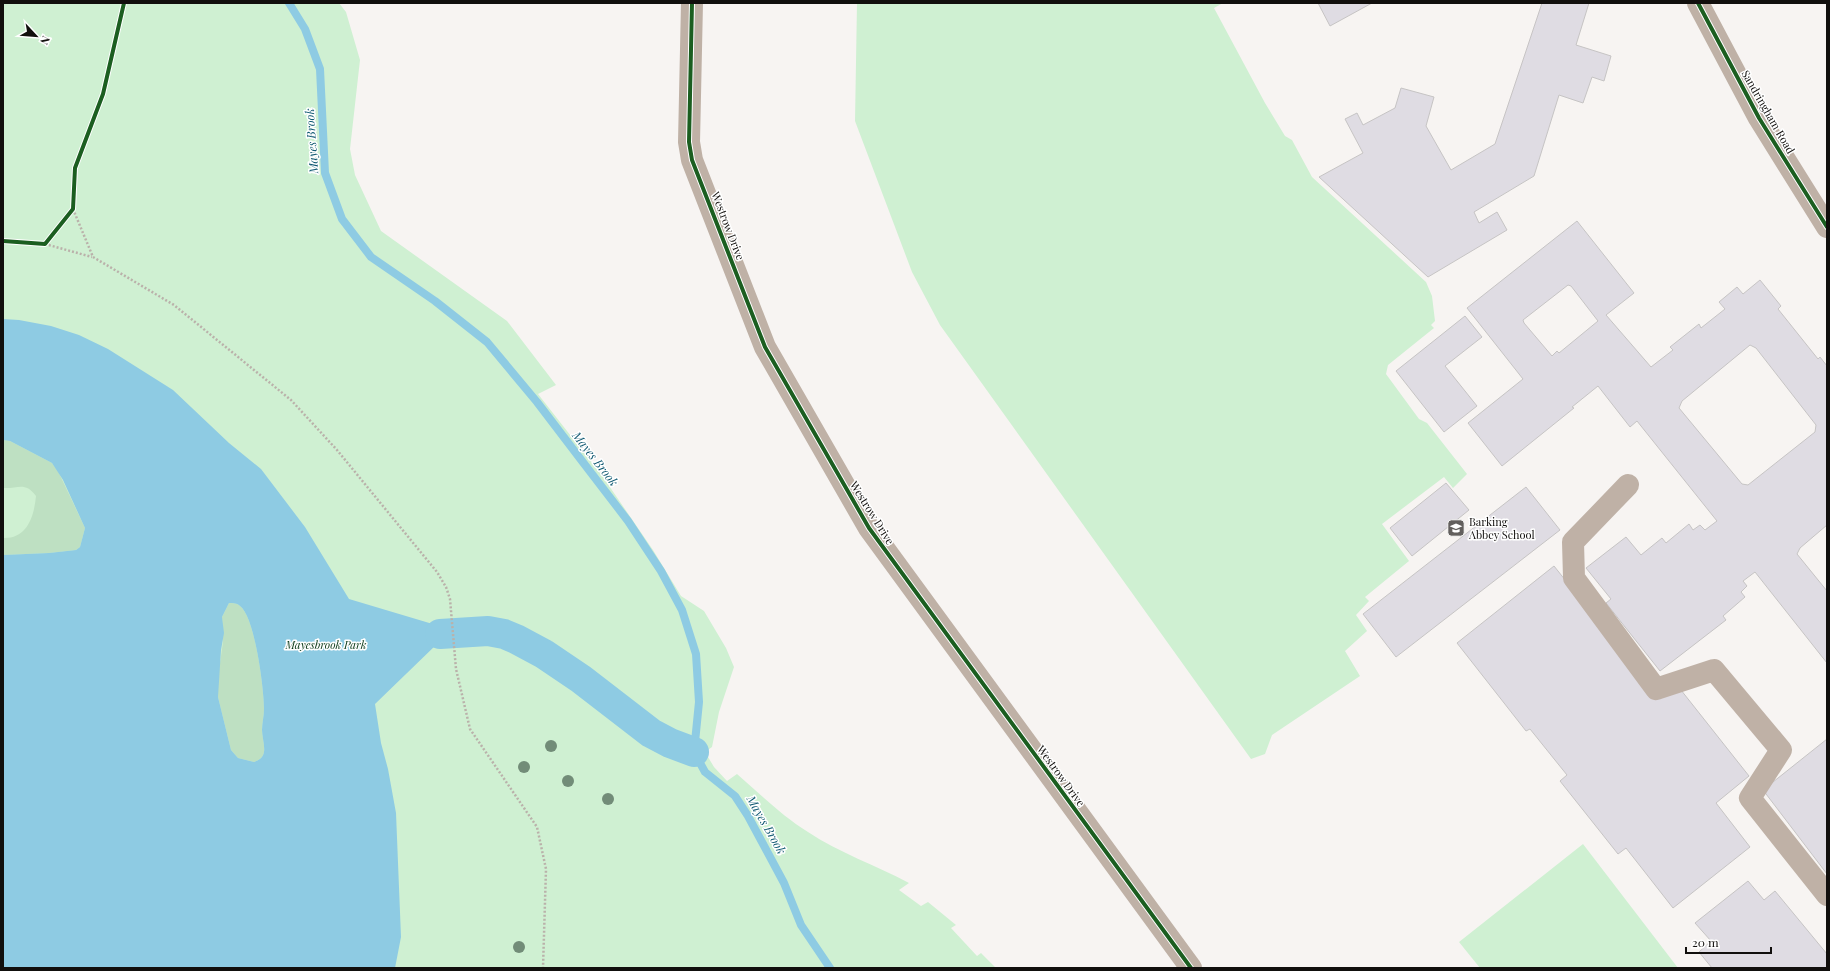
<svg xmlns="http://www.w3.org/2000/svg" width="1830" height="971" viewBox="0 0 1830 971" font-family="'Playfair Display',serif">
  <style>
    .green { fill: #cff0d2 }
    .forest { fill: #bee0c2 }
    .water { fill: #8ecbe3; fill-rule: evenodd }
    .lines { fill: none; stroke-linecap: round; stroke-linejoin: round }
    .stream { stroke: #8ecbe3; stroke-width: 8 }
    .canal { stroke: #8ecbe3; stroke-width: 30 }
    .building { fill: #dfdce3; stroke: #c6c4c4; fill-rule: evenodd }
    .path { stroke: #bab1aa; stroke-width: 2.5; stroke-dasharray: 2 2; stroke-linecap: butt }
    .minor { stroke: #bfb1a6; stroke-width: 22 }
    .cycleway-casing { stroke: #fff; stroke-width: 6 }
    .cycleway { stroke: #1b5e20; stroke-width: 4 }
    .tree { fill: #728c78 }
    .labels { text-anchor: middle; stroke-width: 3; stroke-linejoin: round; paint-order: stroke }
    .street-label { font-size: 11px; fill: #110f0d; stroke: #fff }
    .poi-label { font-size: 11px; fill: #110f0d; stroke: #fff; text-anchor: start }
    .park-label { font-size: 11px; font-style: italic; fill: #053614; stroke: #fff }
    .water-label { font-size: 12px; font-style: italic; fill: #0f5871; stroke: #fff }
  </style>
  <rect width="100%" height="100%" fill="#f7f4f2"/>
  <path class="green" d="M 3,3 L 339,3 L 346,12 L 360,60 L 350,149 L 355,175 L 381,231 L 507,321 L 556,385 L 538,394 L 603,477 L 653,550 L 681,596 L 704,611 L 726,648 L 734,667 L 719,712 L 712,747 L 705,752 L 714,767 L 727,781 L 737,774 C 760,794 782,816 808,832 C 839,853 876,865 909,883 L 899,890 L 921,906 L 928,902 L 956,925 L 951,928 L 977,956 L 981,953 L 996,968 L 3,968 Z
    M 857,3 L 1223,3 L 1214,8 L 1265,103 L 1285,136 L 1292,140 L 1312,177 L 1426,282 L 1432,296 L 1435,321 L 1431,325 L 1434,328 L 1388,365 L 1386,374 L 1419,419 L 1427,423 L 1467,474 L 1453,488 L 1444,477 L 1382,524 L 1409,561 L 1365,597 L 1369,601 L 1356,615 L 1367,631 L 1345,651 L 1360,676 L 1272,735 L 1265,754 L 1251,759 L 940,325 L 912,272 L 855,121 Z
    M 1583,844 L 1678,968 L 1480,968 L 1459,942 Z"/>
  <path class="forest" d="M 3,440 L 10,441 L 52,463 L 58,471 L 85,528 L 80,547 L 76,550 L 49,553 L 3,555 L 3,538 C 27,539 34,517 36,496 C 25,481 18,489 3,488 Z
    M 229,603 C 233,603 237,603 240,606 C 255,617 264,689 264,709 C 264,716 262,723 262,730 C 262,737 265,745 264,752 C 263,758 259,760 254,762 L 238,758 L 231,750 L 218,697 L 218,677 L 223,642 L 222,617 Z"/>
  <path class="water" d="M 3,319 L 19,320 L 51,326 L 79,335 L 108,349 L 173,390 L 229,443 L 261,469 L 305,527 L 349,599 L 436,625 L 440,634 L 437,644 L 375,704 L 381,743 L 388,769 L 396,813 L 401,937 L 395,968 L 3,968 L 3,555 L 49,553 L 76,550 L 80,547 L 85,528 L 63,480 L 52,463 L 10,441 L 3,440 ZM 229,603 C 233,603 237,603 240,606 C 255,617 264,689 264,709 C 264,716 262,723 262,730 C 262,737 265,745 264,752 C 263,758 259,760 254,762 L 238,758 L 231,750 L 218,697 L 221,650 L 224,633 L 222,617 Z"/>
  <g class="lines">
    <path class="stream" d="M 289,3 L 305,29 L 320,69 L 325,173 L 342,219 L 371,257 L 435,301 L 487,342 L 537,402 L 582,461 L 628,521 L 661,571 L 682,610 L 696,654 L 699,702 L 694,752 L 705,772 L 735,796 L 748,816 L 784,883 L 801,925 L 830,968"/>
    <path class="canal" d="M 440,634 L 488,631 L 504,634 L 516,639 L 544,654 L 581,679 L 651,733 L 670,743 L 694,752"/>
  </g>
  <path class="building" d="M 1318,3 L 1372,3 L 1330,26 Z
    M 1542,3 L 1589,3 L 1576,45 L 1611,56 L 1604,81 L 1592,77 L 1583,103 L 1559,95 L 1534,176 L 1474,212 L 1479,223 L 1497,212 L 1507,230 L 1428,277 L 1319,177 L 1363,153 L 1345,119 L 1357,113 L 1363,125 L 1395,108 L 1401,88 L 1434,97 L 1426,126 L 1451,170 L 1495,144 Z
    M 1577,221 L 1634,293 L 1606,315 L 1651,367 L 1673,350 L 1670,347 L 1699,324 L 1701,328 L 1725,309 L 1719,302 L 1737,287 L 1743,294 L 1760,280 L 1781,306 L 1778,309 L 1818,359 L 1820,357 L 1827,366 L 1827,525 L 1800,548 L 1797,554 L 1827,591 L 1827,663 L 1755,572 L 1743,581 L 1747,586 L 1741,592 L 1745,597 L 1723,616 L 1726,620 L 1660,671 L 1606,603 L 1611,599 L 1586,568 L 1626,537 L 1641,555 L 1662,538 L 1666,543 L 1689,524 L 1693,530 L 1700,525 L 1705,530 L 1717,521 L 1637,421 L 1630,427 L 1598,386 L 1572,407 L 1574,408 L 1502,466 L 1468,423 L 1523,379 L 1467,308 ZM 1568,285 L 1571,286 L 1598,321 L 1559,353 L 1557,351 L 1552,356 L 1524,323 L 1523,320 ZM 1750,345 L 1756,348 L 1816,425 L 1815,432 L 1748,485 L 1742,484 L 1679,408 L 1682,401 Z
    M 1465,316 L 1482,337 L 1445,366 L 1477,406 L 1444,432 L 1396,371 Z
    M 1446,483 L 1469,510 L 1412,556 L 1390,528 Z
    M 1526,487 L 1560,530 L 1396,657 L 1363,614 Z
    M 1554,566 L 1660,699 L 1677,685 L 1749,776 L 1716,803 L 1750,847 L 1673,908 L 1626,848 L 1618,854 L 1560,781 L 1567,775 L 1530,729 L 1526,731 L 1457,643 Z
    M 1827,739 L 1827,874 L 1763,790 Z
    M 1748,881 L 1764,900 L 1775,891 L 1827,954 L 1827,968 L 1712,968 L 1699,952 L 1711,941 L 1695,923 Z"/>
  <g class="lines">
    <path class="path" d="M 73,209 L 93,257 L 174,305 L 291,400 L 337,450 L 437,572 L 446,587 L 450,599 L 456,669 L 470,729 L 537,827 L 546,869 L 543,968
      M 45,244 L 92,257"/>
    <path class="minor" d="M 692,3 L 689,142 L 692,160 L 765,347 L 869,528 L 1191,968
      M 1698,3 L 1759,118 L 1827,227
      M 1628,485 L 1573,542 L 1574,578 L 1656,689 L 1714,670 L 1781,750 L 1750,798 L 1827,895"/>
    <defs>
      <path id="cycleway" d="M 692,3 L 689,142 L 692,160 L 765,347 L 869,528 L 1191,968
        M 1698,3 L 1759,118 L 1827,227
        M 3,241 L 45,244 L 73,209 L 75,168 L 103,94 L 124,3"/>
    </defs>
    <use href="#cycleway" class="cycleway-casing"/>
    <use href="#cycleway" class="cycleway"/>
  </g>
  <g class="tree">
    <circle cx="551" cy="746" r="6"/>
    <circle cx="524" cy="767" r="6"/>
    <circle cx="568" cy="781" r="6"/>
    <circle cx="608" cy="799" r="6"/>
    <circle cx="519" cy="947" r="6"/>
  </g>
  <defs>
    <symbol id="school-square" viewBox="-11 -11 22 22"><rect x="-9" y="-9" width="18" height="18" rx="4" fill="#625f5d" stroke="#fff"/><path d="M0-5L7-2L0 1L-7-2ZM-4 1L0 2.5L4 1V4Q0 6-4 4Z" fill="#fff"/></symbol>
  </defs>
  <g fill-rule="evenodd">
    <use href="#school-square" x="1446" y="518" width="20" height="20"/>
  </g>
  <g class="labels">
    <g class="street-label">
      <text transform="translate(1768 112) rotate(60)" y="4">Sandringham Road</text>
      <text transform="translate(728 226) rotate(69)" y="4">Westrow Drive</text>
      <text transform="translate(872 513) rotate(58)" y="4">Westrow Drive</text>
      <text transform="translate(1061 776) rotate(54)" y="4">Westrow Drive</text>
    </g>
    <g class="poi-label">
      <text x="1469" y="526">Barking<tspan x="1469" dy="13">Abbey School</tspan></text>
    </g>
    <g class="park-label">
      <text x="326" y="649">Mayesbrook Park</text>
    </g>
    <g class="water-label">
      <text transform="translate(312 141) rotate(-94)" y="4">Mayes Brook</text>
      <text transform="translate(595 459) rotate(52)" y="4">Mayes Brook</text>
      <text transform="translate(766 825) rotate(60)" y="4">Mayes Brook</text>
    </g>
  </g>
  <rect width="1830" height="971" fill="none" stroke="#110f0d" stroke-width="8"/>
  <g transform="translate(36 36) rotate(116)" stroke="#ffffff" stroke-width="3" paint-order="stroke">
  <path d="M0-3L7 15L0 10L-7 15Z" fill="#110f0d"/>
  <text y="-6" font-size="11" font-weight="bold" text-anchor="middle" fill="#110f0d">N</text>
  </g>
  <path d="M1686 947v6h85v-6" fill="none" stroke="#110f0d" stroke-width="2"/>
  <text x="1692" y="947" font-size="12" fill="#110f0d" stroke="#ffffff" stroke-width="3" paint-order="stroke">20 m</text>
</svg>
